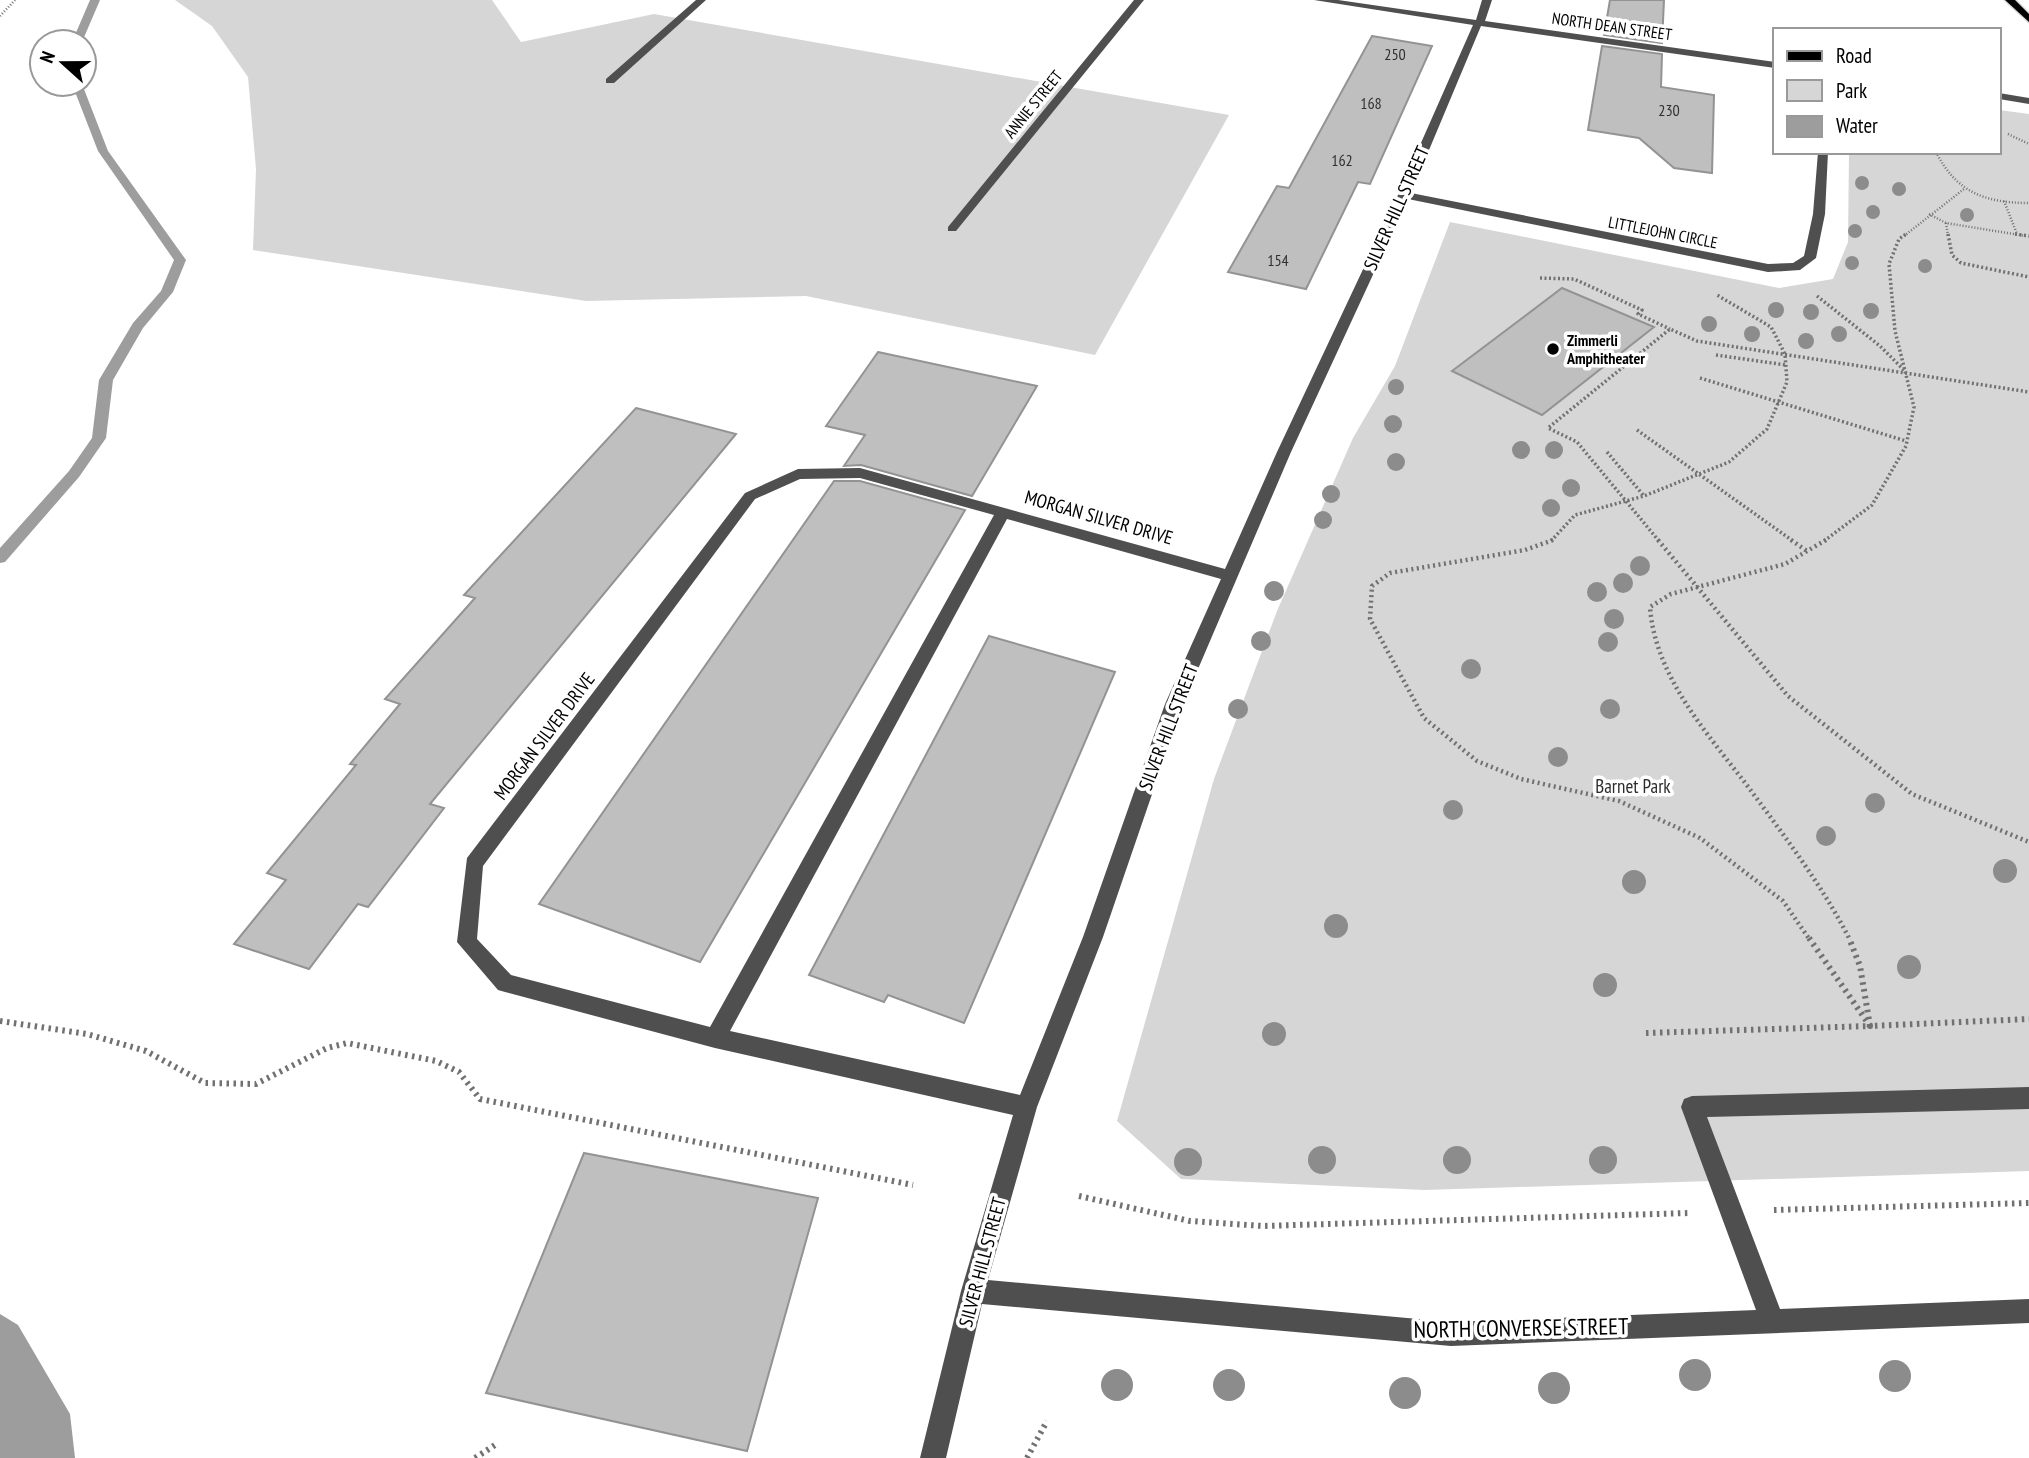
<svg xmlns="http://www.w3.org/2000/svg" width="2029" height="1458" viewBox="0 0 2029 1458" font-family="'PT Sans Narrow',sans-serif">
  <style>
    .green { fill: #d6d6d6 }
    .water { fill: #9d9d9d }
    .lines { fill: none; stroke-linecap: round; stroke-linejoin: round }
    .stream { fill: #9d9d9d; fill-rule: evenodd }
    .building { fill: #bfbfbf; stroke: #939393; stroke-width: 2 }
    .major-casing { stroke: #dbdbdb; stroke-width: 3 }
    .path-far3 { stroke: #717171; stroke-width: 2.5; stroke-dasharray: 1 2; stroke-linecap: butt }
    .path-far2 { stroke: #717171; stroke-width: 3.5; stroke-dasharray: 2 2.5; stroke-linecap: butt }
    .path-far1 { stroke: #717171; stroke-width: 4.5; stroke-dasharray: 2 3.5; stroke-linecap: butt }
    .path { stroke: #717171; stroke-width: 6; stroke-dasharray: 2.5 4.5; stroke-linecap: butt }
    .minor { fill: #4f4f4f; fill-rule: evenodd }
    .major { fill: #000; fill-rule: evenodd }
    .tree { fill: #8c8c8c }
    .poi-dot { fill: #000; stroke: #fff; stroke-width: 2.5 }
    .labels { text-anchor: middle; stroke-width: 7; stroke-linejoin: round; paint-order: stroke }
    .far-street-label { font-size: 16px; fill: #000; stroke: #fff }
    .number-label { font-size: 16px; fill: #303030 }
    .far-poi-label { font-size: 16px; font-weight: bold; fill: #000; stroke: #fff; text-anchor: start }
    .street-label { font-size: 19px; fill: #000; stroke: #fff }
    .park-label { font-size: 19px; fill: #2d2d2d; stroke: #fff }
    .near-street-label { font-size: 23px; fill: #000; stroke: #fff }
  </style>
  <rect width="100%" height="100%" fill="#fff"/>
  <path class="green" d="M 175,0 L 492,0 L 521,42 L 654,14 L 1229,115 L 1095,355 L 806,296 L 586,301 L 253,250 L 256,169 L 248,77 L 212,26 Z
    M 1999,110 L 2029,114 L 2029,1171 L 1425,1190 L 1181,1179 L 1117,1121 L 1214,779 L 1277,611 L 1353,438 L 1395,366 L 1450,222 L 1779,288 L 1833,279 L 1848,242 L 1849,152 L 1999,152 Z"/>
  <path class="water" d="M 0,1314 L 18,1325 L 70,1414 L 75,1458 L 0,1458 Z"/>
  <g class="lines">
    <path class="stream" d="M 90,0 L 100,0 L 82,42 L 72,42 Z
      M 72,84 L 82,84 L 108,151 L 186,260 L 173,292 L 143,328 L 113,380 L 106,438 L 79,477 L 5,562 L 0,563 L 0,548 L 69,471 L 92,438 L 99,380 L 133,323 L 161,291 L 174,260 L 98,151 Z"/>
  </g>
  <path class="building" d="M 1610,0 L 1664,0 L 1662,43 L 1604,35 Z
    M 1372,36 L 1432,46 L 1370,184 L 1358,182 L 1306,289 L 1228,272 L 1277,186 L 1289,188 Z
    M 1602,46 L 1662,54 L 1661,87 L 1714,95 L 1712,173 L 1674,168 L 1639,138 L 1588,130 Z
    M 1562,288 L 1654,327 L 1542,415 L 1452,371 Z
    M 878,352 L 1037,386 L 972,496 L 861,465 L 844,466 L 865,435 L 826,426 Z
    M 636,408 L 736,434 L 430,804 L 444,808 L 368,907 L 358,904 L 309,969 L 234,944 L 286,880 L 267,873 L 356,765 L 350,764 L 400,704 L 385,699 L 475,598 L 464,595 Z
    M 834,481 L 860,481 L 965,510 L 700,962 L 539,904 Z
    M 989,636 L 1115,672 L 964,1023 L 888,995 L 884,1002 L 809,975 Z
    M 584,1153 L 818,1198 L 747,1451 L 486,1393 Z"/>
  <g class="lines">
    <defs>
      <path id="major" d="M 2005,0 L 2015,0 L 2029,14 L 2029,22 Z"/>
    </defs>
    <use href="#major" class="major-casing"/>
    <path class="path-far3" d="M 0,16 L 15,0
      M 2008,134 L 2029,144
      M 1936,152 C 1956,192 1985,203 2029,203
      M 2004,201 L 2017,234
      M 1929,214 L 1946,223 L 2026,236
      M 1946,223 L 1948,236
      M 1904,236 L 1964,189"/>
    <path class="path-far2" d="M 1948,234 L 1952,255 L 1961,263 L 2029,277
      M 2015,234 L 2029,236
      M 1540,278 L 1574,279 L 1642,310 L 1638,314 L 1670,329
      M 1817,296 L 1880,346 L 1906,372
      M 1716,355 L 1786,365
      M 1700,378 L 1906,441
      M 1637,430 L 1793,541
      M 1607,452 L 1644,496
      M 1551,541 L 1575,515 L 1644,496 L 1729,462 L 1767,429 L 1787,382 L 1785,354 L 1771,327 L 1717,295
      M 1659,541 L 1577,442 L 1548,428 L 1670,329 L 1697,341 L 2029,392
      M 1824,541 L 1872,505 L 1906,446 L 1914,407 L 1895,331 L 1889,264 L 1899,239 L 1906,234"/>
    <path class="path-far1" d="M 1553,540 L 1525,550 L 1390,573 L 1372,586 L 1370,619 L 1424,718 L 1477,761 L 1521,779 L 1619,801 L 1700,838 L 1783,901 L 1810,940
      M 1658,540 L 1788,696 L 1912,794 L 2029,842
      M 1791,540 L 1807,551
      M 1826,540 L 1785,564 L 1671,594 L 1650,607 C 1655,677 1708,734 1749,788 C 1785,837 1822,885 1850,940"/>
    <path class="path" d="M 1809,938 L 1870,1026 L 2029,1019
      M 0,1021 L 87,1034 L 146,1051 L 205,1083 L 256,1084 L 327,1048 L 347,1043 L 436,1061 L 459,1072 L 480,1099 L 913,1185
      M 1646,1033 L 1870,1026 L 1860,966 L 1849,938
      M 1079,1196 L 1190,1221 L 1263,1226 L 1689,1213
      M 1774,1210 L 2029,1203
      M 475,1458 L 495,1445
      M 1027,1458 L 1047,1421"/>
    <path class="minor" d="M 696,0 L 706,0 L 614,83 L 606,83 L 606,79 Z
      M 1134,0 L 1144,0 L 956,231 L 948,231 L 948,227 Z
      M 1314,0 L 1338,0 L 1476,20 L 1482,0 L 1492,0 L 1485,21 L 1775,62 L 1775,68 L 1481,26 L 1411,193 L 1768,264 L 1793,263 L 1804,256 L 1813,214 L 1818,152 L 1828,152 L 1825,214 L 1816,258 L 1800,270 L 1768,272 L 1408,199 L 1291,452 L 1183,704 L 1103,937 L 1037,1107 L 988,1280 L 1451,1322 L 1756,1310 L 1681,1107 L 1684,1099 L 1692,1096 L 2029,1087 L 2029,1109 L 1707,1117 L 1780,1309 L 2029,1299 L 2029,1323 L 1451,1346 L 982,1304 L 946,1458 L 920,1458 L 961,1291 L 1013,1115 L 715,1048 L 505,992 L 498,990 L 457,942 L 467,858 L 745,493 L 798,469 L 860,468 L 1225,569 L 1277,452 L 1398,195 L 1473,25 ZM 860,478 L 994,515 L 710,1027 L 511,975 L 477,939 L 483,866 L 755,499 L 800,479 ZM 1007,519 L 1221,579 L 1165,704 L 1083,937 L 1020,1095 L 730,1031 Z
      M 1999,93 L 2029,98 L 2029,104 L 1999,99 Z"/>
    <use href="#major" class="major"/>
  </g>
  <g class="tree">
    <circle cx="1862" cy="183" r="7"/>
    <circle cx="1899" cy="189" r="7"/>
    <circle cx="1873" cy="212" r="7"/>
    <circle cx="1967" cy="215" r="7"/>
    <circle cx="1855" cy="231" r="7"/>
    <circle cx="1852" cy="263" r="7"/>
    <circle cx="1925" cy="266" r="7"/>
    <circle cx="1776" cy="310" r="8"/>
    <circle cx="1871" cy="311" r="8"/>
    <circle cx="1811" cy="312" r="8"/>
    <circle cx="1709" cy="324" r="8"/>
    <circle cx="1752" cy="334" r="8"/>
    <circle cx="1839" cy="334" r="8"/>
    <circle cx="1806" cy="341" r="8"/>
    <circle cx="1396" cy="387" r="8"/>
    <circle cx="1393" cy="424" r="9"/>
    <circle cx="1521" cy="450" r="9"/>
    <circle cx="1554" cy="450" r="9"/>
    <circle cx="1396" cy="462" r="9"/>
    <circle cx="1571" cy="488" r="9"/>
    <circle cx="1331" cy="494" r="9"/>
    <circle cx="1551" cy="508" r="9"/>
    <circle cx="1323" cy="520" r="9"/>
    <circle cx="1640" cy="566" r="10"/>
    <circle cx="1623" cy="583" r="10"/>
    <circle cx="1274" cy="591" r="10"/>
    <circle cx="1597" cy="592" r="10"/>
    <circle cx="1614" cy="619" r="10"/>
    <circle cx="1261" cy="641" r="10"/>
    <circle cx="1608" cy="642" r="10"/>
    <circle cx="1471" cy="669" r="10"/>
    <circle cx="1238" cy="709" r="10"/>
    <circle cx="1610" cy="709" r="10"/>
    <circle cx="1558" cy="757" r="10"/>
    <circle cx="1875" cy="803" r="10"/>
    <circle cx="1453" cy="810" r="10"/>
    <circle cx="1826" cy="836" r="10"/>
    <circle cx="2005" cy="871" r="12"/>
    <circle cx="1634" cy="882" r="12"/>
    <circle cx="1336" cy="926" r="12"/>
    <circle cx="1909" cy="967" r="12"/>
    <circle cx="1605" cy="985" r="12"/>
    <circle cx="1274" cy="1034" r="12"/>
    <circle cx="1322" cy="1160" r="14"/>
    <circle cx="1457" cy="1160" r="14"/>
    <circle cx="1603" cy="1160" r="14"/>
    <circle cx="1188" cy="1162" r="14"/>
    <circle cx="1695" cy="1375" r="16"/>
    <circle cx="1895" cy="1376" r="16"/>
    <circle cx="1117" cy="1385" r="16"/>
    <circle cx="1229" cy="1385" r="16"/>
    <circle cx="1554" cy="1388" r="16"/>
    <circle cx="1405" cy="1393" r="16"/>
  </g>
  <circle class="poi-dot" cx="1553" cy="349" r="7"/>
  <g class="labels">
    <g class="far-street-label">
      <text transform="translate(1612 26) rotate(8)" y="6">NORTH DEAN STREET</text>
      <text transform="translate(1033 104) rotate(-51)" y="6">ANNIE STREET</text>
      <text transform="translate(1663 232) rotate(11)" y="6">LITTLEJOHN CIRCLE</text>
    </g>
    <g class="number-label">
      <text x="1395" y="60">250</text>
      <text x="1371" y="109">168</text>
      <text x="1669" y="116">230</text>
      <text x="1342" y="166">162</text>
      <text x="1278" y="266">154</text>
    </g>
    <g class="far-poi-label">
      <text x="1567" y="346">Zimmerli<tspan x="1567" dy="18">Amphitheater</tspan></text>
    </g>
    <g class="street-label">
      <text transform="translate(1396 208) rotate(-66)" y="7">SILVER HILL STREET</text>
      <text transform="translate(1099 517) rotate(16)" y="7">MORGAN SILVER DRIVE</text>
      <text transform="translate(1168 727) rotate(-69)" y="7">SILVER HILL STREET</text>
      <text transform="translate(544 736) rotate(-53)" y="7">MORGAN SILVER DRIVE</text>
      <text transform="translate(982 1262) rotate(-75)" y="7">SILVER HILL STREET</text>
    </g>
    <g class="park-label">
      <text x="1633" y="793">Barnet Park</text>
    </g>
    <g class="near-street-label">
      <text transform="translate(1521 1328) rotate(-1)" y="8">NORTH CONVERSE STREET</text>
    </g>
  </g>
  <rect x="1773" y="28" width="228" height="126" fill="#ffffff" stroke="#999999" stroke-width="2"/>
  <rect x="1787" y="51" width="35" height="10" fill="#000000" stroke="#999999" stroke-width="2"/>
  <text x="1836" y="63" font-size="21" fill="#000000">Road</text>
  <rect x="1787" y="80" width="35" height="21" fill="#d6d6d6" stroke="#999999" stroke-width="2"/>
  <text x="1836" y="98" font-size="21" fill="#000000">Park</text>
  <rect x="1787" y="116" width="35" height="21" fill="#9d9d9d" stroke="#999999" stroke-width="2"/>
  <text x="1836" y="133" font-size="21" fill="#000000">Water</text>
  <g transform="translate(63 63) rotate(291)"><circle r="33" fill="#ffffff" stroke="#999999" stroke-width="2"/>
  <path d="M0-5L12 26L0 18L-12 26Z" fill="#000000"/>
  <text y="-10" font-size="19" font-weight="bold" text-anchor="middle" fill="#000000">N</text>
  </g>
</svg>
